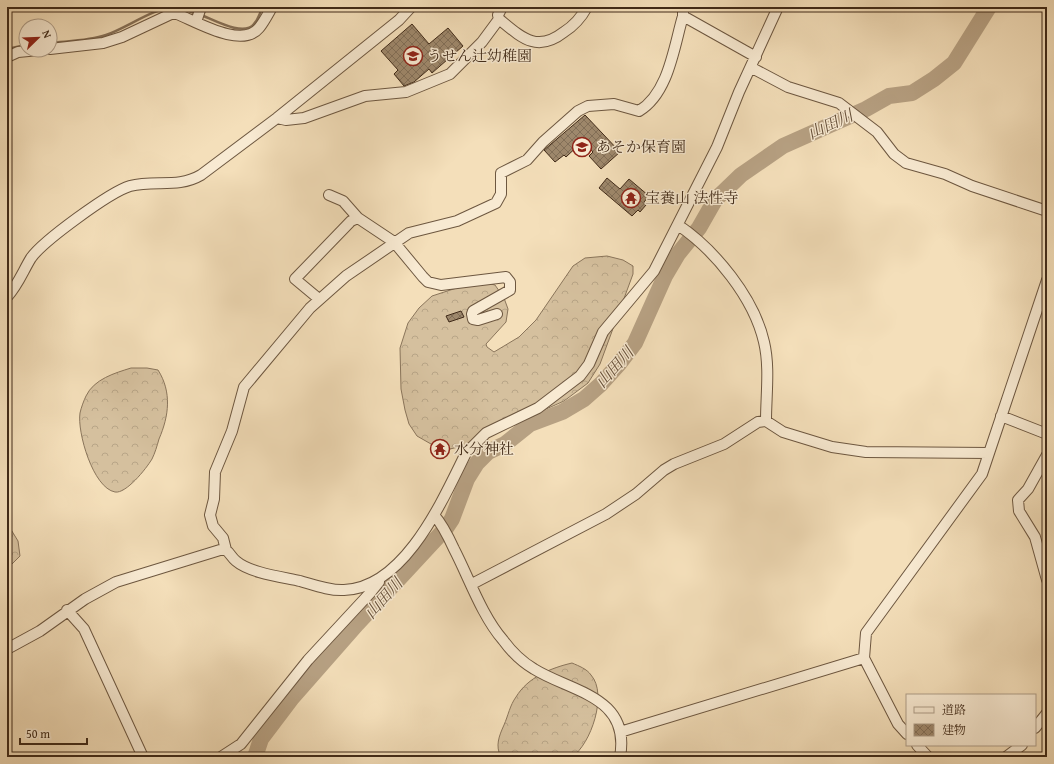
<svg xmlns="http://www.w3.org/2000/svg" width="1054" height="764" viewBox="0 0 1054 764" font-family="'Gentium Book Plus','Noto Serif JP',serif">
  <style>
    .forest { fill: url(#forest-crowns); stroke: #8a755b }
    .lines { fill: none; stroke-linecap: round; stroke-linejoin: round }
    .stream { stroke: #877158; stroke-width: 2.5 }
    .river { stroke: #b7a183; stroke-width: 16 }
    .building { fill: url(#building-cross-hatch); stroke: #402a18 }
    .minor-casing { stroke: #6d5740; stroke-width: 12 }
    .minor { stroke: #f8ead2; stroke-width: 10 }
    .labels { text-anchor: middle; stroke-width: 3; stroke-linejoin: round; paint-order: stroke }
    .poi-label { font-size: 15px; fill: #402a18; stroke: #f8ead2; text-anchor: start }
    .water-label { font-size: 16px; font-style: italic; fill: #644e38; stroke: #f8ead2 }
  </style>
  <defs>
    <pattern id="forest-crowns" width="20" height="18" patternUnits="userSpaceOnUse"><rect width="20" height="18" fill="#d5c09e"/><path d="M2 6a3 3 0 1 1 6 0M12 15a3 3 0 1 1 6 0" fill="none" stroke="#b8a587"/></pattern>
    <pattern id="building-cross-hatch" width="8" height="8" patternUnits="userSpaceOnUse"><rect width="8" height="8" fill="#9e886c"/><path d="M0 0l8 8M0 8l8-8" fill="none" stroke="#826f58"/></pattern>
  </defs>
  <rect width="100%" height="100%" fill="#f4dfba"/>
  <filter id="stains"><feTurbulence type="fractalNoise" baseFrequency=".005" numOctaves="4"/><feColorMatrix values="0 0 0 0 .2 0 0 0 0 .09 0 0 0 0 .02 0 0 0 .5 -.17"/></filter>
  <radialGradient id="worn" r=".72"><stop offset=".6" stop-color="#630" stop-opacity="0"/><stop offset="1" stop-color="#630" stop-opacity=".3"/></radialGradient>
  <path class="forest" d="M 607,256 L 623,260 L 633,266 L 633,274 L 600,364 L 588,383 L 564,401 L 466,445 L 450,449 L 431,444 L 417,436 L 409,424 L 405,410 L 401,389 L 400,348 L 408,323 L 419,308 L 432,296 L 478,281 L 495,285 L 504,298 L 508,309 L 506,322 L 486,344 L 487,347 L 494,352 L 519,337 L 536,320 L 573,266 L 585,258 Z
    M 131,368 L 147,368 L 158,370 C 172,392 169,416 159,439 C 157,446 155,453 152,459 C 146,469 126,494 115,492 C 93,488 77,432 80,413 C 81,408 84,400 86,396 C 94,379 115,373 131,368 Z
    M 7,523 L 18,541 L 20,556 L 7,569 Z
    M 572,663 C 579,666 587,669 591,675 C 608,694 591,744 572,757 L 501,757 C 495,746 499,736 504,725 C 508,716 510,705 516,697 C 528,677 551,668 572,663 Z"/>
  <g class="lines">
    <path class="stream" d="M 178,7 L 197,14
      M 201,15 C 214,20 244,37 254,24 C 258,20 260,12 263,7
      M 50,43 C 68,41 89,41 106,35 C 127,28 153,8 175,7
      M 7,49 L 26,45"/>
    <path class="river" d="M 255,757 L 261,739 L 292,698 L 357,624 L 446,528 L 452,519 L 467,479 L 477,463 L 488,452 L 505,444 L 530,424 L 562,412 L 584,399 L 601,384 L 619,364 L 635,343 L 665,276 L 678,254 L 699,228 L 715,200 L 741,175 L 783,146 L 866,109 L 889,96 L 912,93 L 934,79 L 954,63 L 989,7"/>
  </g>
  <path class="building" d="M 412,24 L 429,44 L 448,28 L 463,46 L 432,73 L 429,69 L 414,82 L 404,86 L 394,74 L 398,70 L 381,51 Z
    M 585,115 L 620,152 L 601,169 L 589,156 L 593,152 L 583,141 L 566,157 L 564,155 L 555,162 L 544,150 Z
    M 607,178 L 620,189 L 629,179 L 649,196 L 644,202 L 646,205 L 640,212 L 638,210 L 632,216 L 599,188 Z
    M 461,311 L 464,317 L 449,322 L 446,316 Z"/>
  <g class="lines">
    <defs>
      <path id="minor" d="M 683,16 L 756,57
        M 499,19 L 498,15 L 502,7
        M 196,22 L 201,7
        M 50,49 L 103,43 L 122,37 L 171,14 L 177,14 C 197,22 242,49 259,28 C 264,22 268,14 272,7
        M 7,57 L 18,52 L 39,50
        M 752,68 L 788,87 L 839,103 L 877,132 L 894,154 L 906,163 L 945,174 L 972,186 L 1047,211
        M 277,118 L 286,120 L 304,118 L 365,96 L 406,92 L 450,74 L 482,42 L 499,19 C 522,38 537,53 564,32 C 575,25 581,18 587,7
        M 329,195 L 343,201 L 358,218
        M 678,225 C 715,250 754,298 764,342 C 770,367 766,395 766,421
        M 7,297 C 18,285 23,271 31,258 C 43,241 110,192 130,186 C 155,179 177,189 201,175 L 277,118 L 399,20 L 411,7
        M 319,299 L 295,279 L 351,221 L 358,218 L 394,242 L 423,277 L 428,282 L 441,285 L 506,277 L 510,282 L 510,290 L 473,311 L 472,314 L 473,319 L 478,320 L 497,314
        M 1001,416 L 1047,434
        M 1047,455 L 1028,489 L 1018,500 L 1019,511 L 1035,537 L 1047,580
        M 434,515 C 443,525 449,538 454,549 C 469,578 482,616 503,640 C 511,651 522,662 534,669 C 571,692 631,696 620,757
        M 226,550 L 223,538 L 213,526 L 210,515 L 214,499 L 215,472 L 232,431 L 244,387 L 310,308 L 346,276 L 409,233 L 457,221 L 496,203 L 501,194 L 501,173 L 527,160 L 543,142 L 578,111 L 588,106 L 614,104 L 639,111 C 669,93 674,46 683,16 L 683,7
        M 472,584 L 606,514 L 636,494 L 664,470 L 674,464 L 724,444 L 758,422 L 766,421 L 783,432 L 832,447 L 866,452 L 989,453
        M 67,610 L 84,629 L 143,757
        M 7,649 L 40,631 L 85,599 L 116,582 L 220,550 L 226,550 C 230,553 232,558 236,561 C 250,573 282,577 300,581 C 314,585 330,591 344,590 C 405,588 443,499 466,453 L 486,433 L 538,408 L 580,376 L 589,364 L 603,332 L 654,271 L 717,147 L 739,92 L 778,7
        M 1035,728 L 1047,713
        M 620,732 L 864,658
        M 907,734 L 898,724 L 864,658 L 866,633 L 982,474 L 1047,280
        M 917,745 L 928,757
        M 221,757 L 241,744 L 308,660 L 371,592 L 379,582 L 379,579
        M 1006,757 L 1022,745"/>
    </defs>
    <use href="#minor" class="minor-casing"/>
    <use href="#minor" class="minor"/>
  </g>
  <defs>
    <symbol id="school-ring" viewBox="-11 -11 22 22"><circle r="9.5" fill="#f8ead2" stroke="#8f2418" stroke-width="1.5"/><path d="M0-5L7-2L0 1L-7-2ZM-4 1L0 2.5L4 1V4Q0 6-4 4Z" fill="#8f2418"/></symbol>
    <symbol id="temple-ring" viewBox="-11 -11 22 22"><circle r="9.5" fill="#f8ead2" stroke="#8f2418" stroke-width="1.5"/><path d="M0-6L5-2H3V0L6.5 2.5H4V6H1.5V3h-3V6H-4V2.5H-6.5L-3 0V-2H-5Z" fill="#8f2418"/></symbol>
  </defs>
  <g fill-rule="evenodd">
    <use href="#school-ring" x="402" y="45" width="22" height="22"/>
    <use href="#school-ring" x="571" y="136" width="22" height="22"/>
    <use href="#temple-ring" x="620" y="187" width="22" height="22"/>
    <use href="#temple-ring" x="429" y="438" width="22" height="22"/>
  </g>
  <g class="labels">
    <g class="poi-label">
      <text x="427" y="61">うせん辻幼稚園</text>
      <text x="596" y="152">あそか保育園</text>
      <text x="645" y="203">宝養山 法性寺</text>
      <text x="454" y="454">水分神社</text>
    </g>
    <g class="water-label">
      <text transform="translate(830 124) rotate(-25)" y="6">山田川</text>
      <text transform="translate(614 367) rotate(-48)" y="6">山田川</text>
      <text transform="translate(383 598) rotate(-48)" y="6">山田川</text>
    </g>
  </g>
  <rect width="1054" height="764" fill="none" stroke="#f4dfba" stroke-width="24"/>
  <rect x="8" y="8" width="1038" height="748" fill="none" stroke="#402a18" stroke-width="2"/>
  <rect x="12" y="12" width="1030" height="740" fill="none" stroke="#402a18"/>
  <rect x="906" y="694" width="130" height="52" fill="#f8ead2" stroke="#ae9d88"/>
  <rect x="914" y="707" width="20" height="6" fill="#f8ead2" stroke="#ae9d88"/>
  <text x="942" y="714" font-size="12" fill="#402a18">道路</text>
  <rect x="914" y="724" width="20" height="12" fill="url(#building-cross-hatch)" stroke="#ae9d88"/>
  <text x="942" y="734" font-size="12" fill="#402a18">建物</text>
  <g transform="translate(38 38) rotate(67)"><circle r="19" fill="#f8ead2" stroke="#ae9d88"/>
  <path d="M0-3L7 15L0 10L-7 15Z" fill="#8f2418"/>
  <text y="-6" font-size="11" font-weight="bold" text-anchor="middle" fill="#402a18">N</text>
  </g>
  <path d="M20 738v6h67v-6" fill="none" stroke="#402a18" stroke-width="2"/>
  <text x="26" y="738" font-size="12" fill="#402a18" stroke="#f8ead2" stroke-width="3" paint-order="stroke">50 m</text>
  <rect width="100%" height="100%" filter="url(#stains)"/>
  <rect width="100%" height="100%" fill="url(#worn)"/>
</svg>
